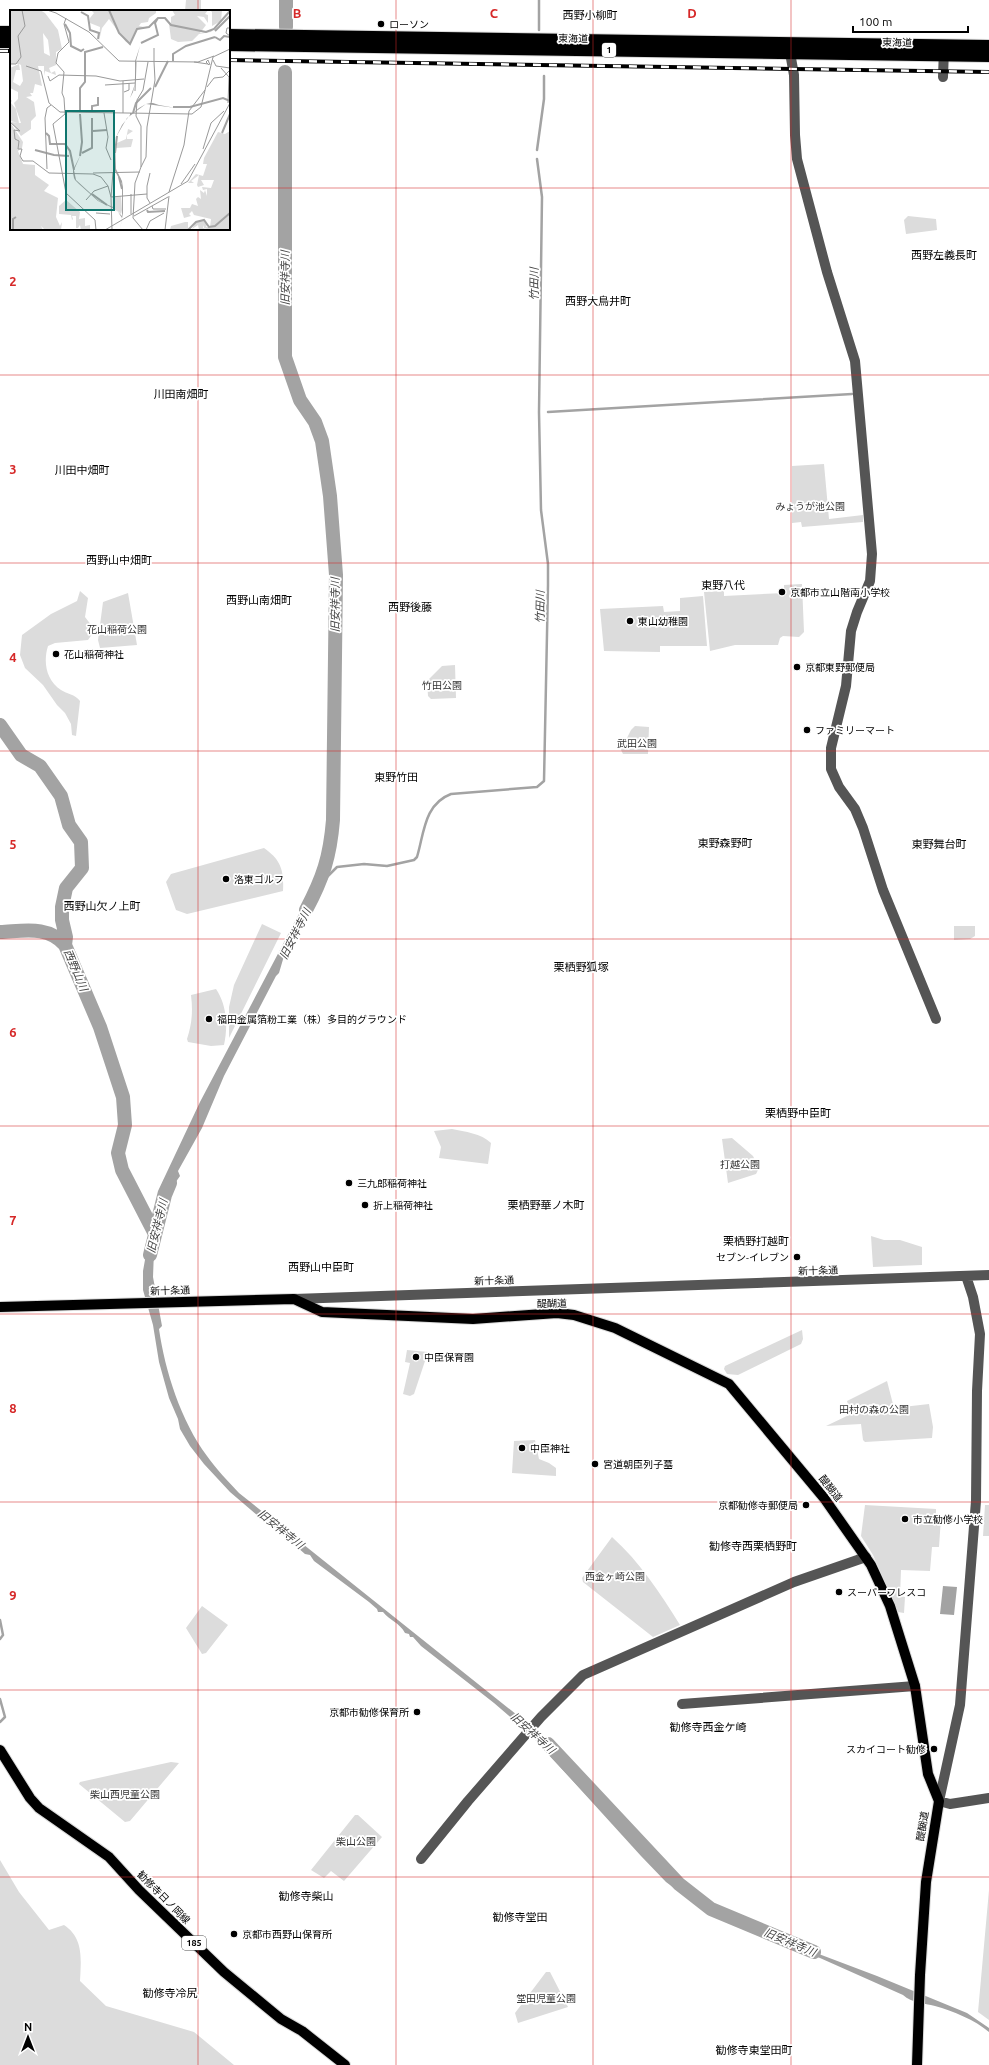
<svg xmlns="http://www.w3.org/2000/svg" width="989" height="2065" viewBox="0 0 989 2065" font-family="Ubuntu,'Noto Sans JP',sans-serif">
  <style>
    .green { fill: #dcdcdc }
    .water { fill: #a3a3a3 }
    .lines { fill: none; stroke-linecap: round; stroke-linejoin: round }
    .stream { stroke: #a3a3a3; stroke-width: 2.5 }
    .river { stroke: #a3a3a3; stroke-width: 14 }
    .major-casing { stroke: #dbdbdb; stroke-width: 12 }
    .highway-casing { stroke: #dbdbdb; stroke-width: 14 }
    .minor { stroke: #555; stroke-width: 10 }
    .major { stroke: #000; stroke-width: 10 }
    .highway { stroke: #000; stroke-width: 12 }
    .rail-casing { stroke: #000; stroke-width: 4 }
    .rail { stroke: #fff; stroke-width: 2.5; stroke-dasharray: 8; stroke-linecap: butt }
    .grid { fill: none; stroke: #d62828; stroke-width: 1; stroke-opacity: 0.55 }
    .poi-dot { fill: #000; stroke: #fff; stroke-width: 1.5 }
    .labels { text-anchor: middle; stroke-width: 3.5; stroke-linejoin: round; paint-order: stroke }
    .shield { fill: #fff; stroke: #4c4c4c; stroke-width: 1 }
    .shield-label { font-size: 9px; font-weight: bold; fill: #000 }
    .poi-label { font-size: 10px; fill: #000; stroke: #fff; text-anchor: start }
    .street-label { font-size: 10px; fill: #000; stroke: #fff }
    .park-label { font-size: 10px; fill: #333; stroke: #fff }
    .neighbourhood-label { font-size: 11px; fill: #000; stroke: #fff }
    .water-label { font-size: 11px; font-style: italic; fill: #444; stroke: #fff }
    .inset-river { fill: none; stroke: #a3a3a3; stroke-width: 2 }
    .inset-road { fill: none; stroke: #999; stroke-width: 1 }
    .view { fill: #0f766e; fill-opacity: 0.15; stroke: #0f766e; stroke-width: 2 }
    .inset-edge { fill: none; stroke: #000; stroke-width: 2 }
    .grid-label { font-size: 13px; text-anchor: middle; font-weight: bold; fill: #d62828; stroke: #fff; stroke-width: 3.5; stroke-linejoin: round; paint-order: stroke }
  </style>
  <rect width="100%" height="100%" fill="#fff"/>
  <path class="green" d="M 186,0 L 201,0 L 201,11 L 185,11 Z
    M 908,216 L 936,219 L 937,230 L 906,234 L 904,220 Z
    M 824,464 L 829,519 L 863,515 L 863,522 L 802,527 L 801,522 L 792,523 L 792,466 Z
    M 802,584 L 804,632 L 799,637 L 783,636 L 780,638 L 778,645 L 735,645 L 710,651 L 704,592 L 724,591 L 724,596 L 784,593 L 784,585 Z
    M 80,591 L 88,598 L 85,617 L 95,630 L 88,640 L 55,643 L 48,646 C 43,662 46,680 61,690 C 67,694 75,694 80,701 L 76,736 L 72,735 L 71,724 L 65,713 L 57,705 L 43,685 L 25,668 L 20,655 L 22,635 L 51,614 L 77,601 Z
    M 128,593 L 137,645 L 100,648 L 98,640 L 103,602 Z
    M 703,596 L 707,646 L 660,646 L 660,652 L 604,651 L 600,609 L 663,606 L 664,612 L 680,611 L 680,598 Z
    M 455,665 L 456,698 L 431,699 L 428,696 L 427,681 L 442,666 Z
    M 635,726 L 649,727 L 648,754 L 623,754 L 621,750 L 631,730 Z
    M 264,848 C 281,860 284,870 283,891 L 187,914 L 176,910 L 166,882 L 171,874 Z
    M 262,924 L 281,933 L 229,1038 L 229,1007 L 234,985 Z
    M 954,926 L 975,926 L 975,936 L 970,939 L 954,940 Z
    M 216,989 C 227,1005 228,1027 224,1045 L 211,1046 L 188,1042 L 187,1039 C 192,1024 193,1011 191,995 Z
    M 452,1129 C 465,1132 481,1133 491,1143 L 488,1164 L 439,1158 L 441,1147 L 434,1131 Z
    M 732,1138 L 753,1156 L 759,1168 L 756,1174 L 728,1183 L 722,1139 Z
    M 871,1236 L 884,1240 L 900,1240 L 922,1247 L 922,1265 L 873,1267 Z
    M 802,1330 L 803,1339 L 801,1344 L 738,1375 L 727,1374 L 724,1369 L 725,1366 Z
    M 407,1350 L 428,1352 L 414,1394 L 410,1396 L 403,1394 L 410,1363 L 405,1362 Z
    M 887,1381 L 894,1408 L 929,1404 L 933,1427 L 932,1438 L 865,1442 L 863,1440 L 861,1424 L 826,1426 L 851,1414 L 847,1401 Z
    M 535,1440 L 539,1459 L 549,1463 L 556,1468 L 556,1476 L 512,1473 L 514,1441 Z
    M 865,1505 L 936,1509 L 936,1518 L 941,1518 L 939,1547 L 932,1547 L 930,1571 L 901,1570 L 900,1596 L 905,1597 L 904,1613 L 898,1612 L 873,1555 L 861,1536 Z
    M 985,1505 L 989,1505 L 989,1536 L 983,1536 Z
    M 612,1537 C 640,1562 660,1593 680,1625 L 653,1637 L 583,1582 L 582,1578 Z
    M 202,1606 L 228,1625 L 206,1653 L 202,1654 L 186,1628 Z
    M 171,1762 L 179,1763 L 130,1821 L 125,1822 L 79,1784 L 80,1782 Z
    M 355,1815 L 358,1815 L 382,1837 L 344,1881 L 331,1871 L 324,1878 L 311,1870 Z
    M 0,1860 L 19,1892 L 49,1930 L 64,1925 C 84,1938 81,1960 80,1981 L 106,2006 L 194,2032 L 234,2065 L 0,2065 Z
    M 989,1890 L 989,2020 L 978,2012 Z
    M 546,1972 L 550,1972 L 568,2007 L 518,2023 L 515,2013 Z"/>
  <path class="water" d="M 311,891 L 318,899 L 295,934 L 290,955 L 284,956 L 279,973 L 276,976 L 224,1076 L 202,1128 L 178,1171 L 180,1176 L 173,1186 L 169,1187 L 155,1225 L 153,1277 L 162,1326 L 159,1329 C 165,1371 181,1421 207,1456 C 216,1469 228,1481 239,1493 L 527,1723 L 557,1751 L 567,1769 L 589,1788 L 595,1799 C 637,1845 680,1896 737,1923 L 877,1976 L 967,2013 L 989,2028 L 989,2032 C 975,2020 953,2011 935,2006 C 924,2003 912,2003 903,1995 L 820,1958 L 747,1931 L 709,1912 L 685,1896 L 666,1882 L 641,1856 L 531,1735 L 494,1703 L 421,1646 L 413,1637 L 410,1637 L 409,1634 L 405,1633 C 400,1623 389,1620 383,1612 L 378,1612 L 377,1609 L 369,1602 L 314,1561 L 310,1555 L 305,1554 L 274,1527 L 271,1527 L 230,1492 L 204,1464 L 190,1446 L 180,1429 L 178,1419 L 169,1398 L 159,1362 L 153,1325 L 143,1290 L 143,1271 L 148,1243 L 148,1231 L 158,1191 L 200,1102 Z
    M 943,1586 L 957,1587 L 954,1615 L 940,1614 Z"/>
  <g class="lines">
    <path class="stream" d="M 539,0 L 539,30
      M 537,150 L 544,99 L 544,76
      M 548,412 L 852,394
      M 321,883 L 337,867 L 364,864 L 387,866 L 414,860 L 417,857 C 424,834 424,804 451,794 L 537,787 L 544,781 L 548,585 L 548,564 L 541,510 L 539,412 L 542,197 L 537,159
      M 0,1620 L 3,1635 L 0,1639
      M 0,1699 L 5,1717 L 0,1722"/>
    <path class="river" d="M 286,0 L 286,27
      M 285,72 L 285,357 L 300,400 L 315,422 L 322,441 L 330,496 L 336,575 L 333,820 C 330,857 323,878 306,910
      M 0,725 L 21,755 L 40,766 L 61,796 L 69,825 L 81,842 L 82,868 L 66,888 L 62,907 L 62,920 L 66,937 L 65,945 L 100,1027 L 123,1097 L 125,1125 L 118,1153 L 122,1170 L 155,1234
      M 0,932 C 24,931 48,925 65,945
      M 150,1255 L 165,1195 L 170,1183
      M 548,1744 L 679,1884 L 711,1909 L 814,1952"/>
    <defs>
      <path id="major" d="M 0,1307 L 294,1299 L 322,1312 L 473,1319 L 557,1313 L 574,1315 L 615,1328 L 729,1384 L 824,1498 L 871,1565 L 890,1606 L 915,1686 L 928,1774 L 939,1801 L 926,1882 L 920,1975 L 917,2065
        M 0,1750 L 30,1798 L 39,1808 L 109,1857 L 139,1890 L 224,1972 L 281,2019 L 302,2031 L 345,2065"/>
      <path id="highway" d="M 0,32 L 11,32
        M 229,35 L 989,46
        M 0,42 L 11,42
        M 229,45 L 989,56"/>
    </defs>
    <use href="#major" class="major-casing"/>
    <use href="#highway" class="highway-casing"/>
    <path class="minor" d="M 789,47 L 794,75 L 795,135 L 797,159 L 827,272 L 855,361 L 872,554 L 870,581 L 857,612 L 851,631 L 846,686 L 831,748 L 831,769 L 839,787 L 855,809 L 863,828 L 883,890 L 936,1019
      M 943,77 L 944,49
      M 966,1276 L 973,1297 L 980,1334 L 977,1391 L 976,1501 L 960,1705 L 939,1801 L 950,1804 L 989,1798
      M 294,1299 L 989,1275
      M 682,1704 L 915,1686
      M 421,1859 L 468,1801 L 541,1717 L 583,1675 L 794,1582 L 866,1557"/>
    <use href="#major" class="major"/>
    <use href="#highway" class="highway"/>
    <defs>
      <path id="rail" d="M 0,51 L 11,51
        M 229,60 L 989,72"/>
    </defs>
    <use href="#rail" class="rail-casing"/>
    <use href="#rail" class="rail"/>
  </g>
  <path class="grid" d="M 198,0 L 198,11M 396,0 L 396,2065M 593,0 L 593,2065M 791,0 L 791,2065M 0,188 L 11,188M 229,188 L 989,188M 198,229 L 198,2065M 0,375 L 989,375M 0,563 L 989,563M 0,751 L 989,751M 0,939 L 989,939M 0,1126 L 989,1126M 0,1314 L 989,1314M 0,1502 L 989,1502M 0,1690 L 989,1690M 0,1877 L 989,1877"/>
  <g class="poi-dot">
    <circle cx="381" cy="24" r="4"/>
    <circle cx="782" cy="592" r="4"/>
    <circle cx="630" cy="621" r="4"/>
    <circle cx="56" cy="654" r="4"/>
    <circle cx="797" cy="667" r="4"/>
    <circle cx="807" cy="730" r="4"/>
    <circle cx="226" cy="879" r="4"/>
    <circle cx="209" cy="1019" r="4"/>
    <circle cx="349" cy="1183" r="4"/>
    <circle cx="365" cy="1205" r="4"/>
    <circle cx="797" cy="1257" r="4"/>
    <circle cx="416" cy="1357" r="4"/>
    <circle cx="522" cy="1448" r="4"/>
    <circle cx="595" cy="1464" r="4"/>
    <circle cx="806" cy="1505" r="4"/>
    <circle cx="905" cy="1519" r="4"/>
    <circle cx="839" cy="1592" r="4"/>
    <circle cx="417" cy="1712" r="4"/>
    <circle cx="934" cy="1749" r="4"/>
    <circle cx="234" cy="1934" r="4"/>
  </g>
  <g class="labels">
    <g class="shield">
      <rect x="602" y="43" width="14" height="14" rx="3"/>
      <rect x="182" y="1936" width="24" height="14" rx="3"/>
    </g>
    <g class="shield-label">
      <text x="609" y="53">1</text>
      <text x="194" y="1946">185</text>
    </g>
    <g class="poi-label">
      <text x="389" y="28">ローソン</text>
      <text x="790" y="596">京都市立山階南小学校</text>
      <text x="638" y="625">東山幼稚園</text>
      <text x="64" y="658">花山稲荷神社</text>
      <text x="805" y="671">京都東野郵便局</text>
      <text x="815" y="734">ファミリーマート</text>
      <text x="234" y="883">洛東ゴルフ</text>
      <text x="217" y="1023">福田金属箔粉工業（株）多目的グラウンド</text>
      <text x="357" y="1187">三九郎稲荷神社</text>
      <text x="373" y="1209">折上稲荷神社</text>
      <text x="789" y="1261" text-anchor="end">セブン-イレブン</text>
      <text x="424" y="1361">中臣保育園</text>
      <text x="530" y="1452">中臣神社</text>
      <text x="603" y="1468">宮道朝臣列子墓</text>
      <text x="798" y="1509" text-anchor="end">京都勧修寺郵便局</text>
      <text x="913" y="1523">市立勧修小学校</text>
      <text x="847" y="1596">スーパーフレスコ</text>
      <text x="409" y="1716" text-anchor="end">京都市勧修保育所</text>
      <text x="926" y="1753" text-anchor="end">スカイコート勧修</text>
      <text x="242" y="1938">京都市西野山保育所</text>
    </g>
    <g class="street-label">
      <text transform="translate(573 38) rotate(1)" y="4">東海道</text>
      <text transform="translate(897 42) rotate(1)" y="4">東海道</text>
      <text transform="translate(818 1270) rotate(-2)" y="4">新十条通</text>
      <text transform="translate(494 1280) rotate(-2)" y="4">新十条通</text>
      <text transform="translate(170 1290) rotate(-2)" y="4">新十条通</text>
      <text transform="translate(552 1303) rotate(-1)" y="4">醍醐道</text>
      <text transform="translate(831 1488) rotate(51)" y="4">醍醐道</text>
      <text transform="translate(922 1826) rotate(-81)" y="4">醍醐道</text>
      <text transform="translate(164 1897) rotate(45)" y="4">勧修寺日ノ岡線</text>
    </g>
    <g class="park-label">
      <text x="810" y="510">みょうが池公園</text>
      <text x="117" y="633">花山稲荷公園</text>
      <text x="442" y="689">竹田公園</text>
      <text x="637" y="747">武田公園</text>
      <text x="740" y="1168">打越公園</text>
      <text x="874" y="1413">田村の森の公園</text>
      <text x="615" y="1580">西金ヶ崎公園</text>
      <text x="125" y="1798">柴山西児童公園</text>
      <text x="356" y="1845">柴山公園</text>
      <text x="546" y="2002">堂田児童公園</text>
    </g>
    <g class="neighbourhood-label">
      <text x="590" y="19">西野小柳町</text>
      <text x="944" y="259">西野左義長町</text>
      <text x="598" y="305">西野大鳥井町</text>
      <text x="181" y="398">川田南畑町</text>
      <text x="82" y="474">川田中畑町</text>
      <text x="119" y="564">西野山中畑町</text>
      <text x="723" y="589">東野八代</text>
      <text x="259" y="604">西野山南畑町</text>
      <text x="410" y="611">西野後藤</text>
      <text x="396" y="781">東野竹田</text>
      <text x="725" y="847">東野森野町</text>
      <text x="939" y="848">東野舞台町</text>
      <text x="102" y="910">西野山欠ノ上町</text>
      <text x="581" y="971">栗栖野狐塚</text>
      <text x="798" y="1117">栗栖野中臣町</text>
      <text x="546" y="1209">栗栖野華ノ木町</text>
      <text x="756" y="1245">栗栖野打越町</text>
      <text x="321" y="1271">西野山中臣町</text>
      <text x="753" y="1550">勧修寺西栗栖野町</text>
      <text x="708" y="1731">勧修寺西金ケ崎</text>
      <text x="306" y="1900">勧修寺柴山</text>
      <text x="520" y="1921">勧修寺堂田</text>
      <text x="170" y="1997">勧修寺冷尻</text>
      <text x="754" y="2054">勧修寺東堂田町</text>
    </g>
    <g class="water-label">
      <text transform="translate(285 278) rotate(-90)" y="4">旧安祥寺川</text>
      <text transform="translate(534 284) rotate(-90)" y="4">竹田川</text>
      <text transform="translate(335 605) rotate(-90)" y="4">旧安祥寺川</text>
      <text transform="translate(540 607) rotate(-89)" y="4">竹田川</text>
      <text transform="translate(295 934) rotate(-63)" y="4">旧安祥寺川</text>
      <text transform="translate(76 970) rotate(67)" y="4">西野山川</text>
      <text transform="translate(157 1226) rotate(-76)" y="4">旧安祥寺川</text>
      <text transform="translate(281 1529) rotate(39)" y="4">旧安祥寺川</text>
      <text transform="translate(533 1733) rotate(42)" y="4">旧安祥寺川</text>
      <text transform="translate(790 1942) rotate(23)" y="4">旧安祥寺川</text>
    </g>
  </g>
  <g transform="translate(10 10)">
    <rect width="220" height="220" fill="#fff"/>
    <path d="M 0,0 L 30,0 L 35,3 L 48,20 L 52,39 L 46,42 L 46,55 L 39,58 L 41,63 L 45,61 L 46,65 L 35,61 L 34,66 L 34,56 L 28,56 L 32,76 L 25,74 L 23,83 L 20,83 L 22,86 L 16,87 L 24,92 L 26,106 L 21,111 L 21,119 L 11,126 L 1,112 L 11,113 L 4,93 L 8,89 L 8,82 L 0,78 L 0,58 L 9,54 L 0,54 ZM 33,23 L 38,30 L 40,46 L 34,43 ZM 9,54 L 11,55 L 13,71 L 10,76 L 3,72 L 6,60 L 10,60 ZM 81,0 L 146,0 L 146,3 L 139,8 L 138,12 L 131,13 L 129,16 L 134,17 L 126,20 L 120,33 L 116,32 L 99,9 L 92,18 L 89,31 L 90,17 L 80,13 L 80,8 L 84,3 ZM 162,0 L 198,0 L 195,4 L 198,5 L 198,13 L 194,7 L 187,6 L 196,15 L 190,23 L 200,21 L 208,15 L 201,22 L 189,24 L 182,31 L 168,32 L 161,29 L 159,14 L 154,9 L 161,14 L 161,7 L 165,5 ZM 212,0 L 211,11 L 202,16 L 202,2 L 200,0 ZM 2,90 L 1,93 L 6,99 L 9,113 L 0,111 L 0,91 ZM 0,112 L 13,132 L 12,138 L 8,141 L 13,154 L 25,155 L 25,165 L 39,175 L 34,181 L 48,188 L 46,207 L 50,216 L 52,212 L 51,220 L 35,220 L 31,216 L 33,220 L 0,219 ZM 118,119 L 123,121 L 117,125 L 117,129 L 123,129 L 121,137 L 106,138 L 107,133 L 116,129 ZM 220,121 L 220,220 L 201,220 L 194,218 L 194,215 L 193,218 L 198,220 L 189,220 L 188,215 L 182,219 L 186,212 L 194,211 L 197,215 L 196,217 L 200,217 L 201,209 L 184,205 L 182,201 L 179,204 L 181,206 L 174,208 L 171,198 L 180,198 L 182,194 L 188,196 L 186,189 L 188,187 L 191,189 L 190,180 L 194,183 L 195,180 L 197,186 L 197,179 L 193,180 L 192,177 L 201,178 L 204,170 L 191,170 L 194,175 L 188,177 L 189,179 L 187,175 L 189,165 L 181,171 L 184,173 L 178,173 L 186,164 L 193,166 L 197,154 L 193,154 L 194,148 L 208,122 L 215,124 ZM 111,186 L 112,200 L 111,204 L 103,197 L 104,187 ZM 56,190 L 70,202 L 69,209 L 75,208 L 75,216 L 80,215 L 80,220 L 71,220 L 70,215 L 68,218 L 66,218 L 66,206 L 62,206 L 63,209 L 62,210 L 61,205 L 49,204 L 49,196 ZM 175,212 L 178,212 L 178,220 L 160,220 L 161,216 Z" fill="#dcdcdc" fill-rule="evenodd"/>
    <path d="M 130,36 L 126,51 L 125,74 L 123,82 L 120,88 L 120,103 L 123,103 L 129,98 L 136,94 L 141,93 L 143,93 L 149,95 L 166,98 L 136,94 L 117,108 L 105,129 L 106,159 L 112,171 L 113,178 L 113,203 L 110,220 L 112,208 L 108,202 L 103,198 L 92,193 L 88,191 L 69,174 L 65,170 L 64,168 L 63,163 L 63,160 L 71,144 L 64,160 L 66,170 L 89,191 L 103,197 L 112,206 L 112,174 L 105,161 L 104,132 L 105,129 L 112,115 L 120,105 L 120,88 L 125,74 L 125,51 Z" fill="#a3a3a3"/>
    <path class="inset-river" d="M 99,0 L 109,23 L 120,34 L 127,19 L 139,17 L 148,8 L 155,8 L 161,15 L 196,22 L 204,19 L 220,1M 71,2 L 78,6 L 80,20 L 89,23 L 88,29M 55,14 L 60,23 L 61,36 L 71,41 L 74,39M 205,21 L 220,6M 205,27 L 210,30 L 214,26 L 220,27M 131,33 L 148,25 L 145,13 L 148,8M 163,51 L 163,44 L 176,36 L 205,27M 145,77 L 158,51M 163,97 L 180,97 L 213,88 L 220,91M 82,101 L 82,96 L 88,95 L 88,87M 70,102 L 70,78 L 75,72 L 75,42 L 93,37M 123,103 L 126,93 L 141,78M 70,104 L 72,132 L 70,146M 83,121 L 97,120M 36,123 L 39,126 L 40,134 L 55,134 L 60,141 L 64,160M 212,123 L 220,104M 25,140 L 44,145 L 59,146M 72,143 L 82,138 L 82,108M 105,143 L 107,126M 109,167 L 112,179M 82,184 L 97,195M 137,200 L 138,202 L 155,201M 3,220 L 3,209 L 6,207M 178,220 L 186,212 L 194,210 L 199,217 L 205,216 L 220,203"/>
    <path class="inset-road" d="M 37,0 L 46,3 L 79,22 L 109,51 L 188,52 L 204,46M 56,8 L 54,14 L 59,32 L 48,43 L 46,53 L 54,62 L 52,83 L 54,88 L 55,104 L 43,114 L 56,183 L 85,210 L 86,220M 220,18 L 217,18 L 216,23 L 220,26M 203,50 L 206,56 L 220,58M 144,52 L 144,38M 184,52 L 198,54M 0,54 L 6,54 L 11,47 L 8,26 L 15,16 L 12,0M 199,55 L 196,52 L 198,50 L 200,55M 16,56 L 31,61 L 39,93 L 50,102 L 182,104 L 191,97 L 203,47 L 220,39M 211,58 L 219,67 L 218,93M 38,66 L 40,71 L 49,65 L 86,66 L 110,71 L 134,69M 95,75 L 125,73M 197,77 L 204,68 L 213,67 L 220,60M 125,81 L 126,52M 114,82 L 119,80 L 119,73M 94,103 L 98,127 L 96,138 L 101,150M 113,103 L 113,71M 0,112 L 10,121 L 4,120 L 5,129 L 9,131 L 8,139 L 12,139 L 10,146 L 13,151 L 23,151 L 39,163 L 83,164 L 91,167 L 98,176 L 101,187 L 102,220M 193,139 L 201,113 L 214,101M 131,157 L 136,147 L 137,117 L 145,70 L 144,52M 37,159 L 35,108 L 37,98 L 41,95M 103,162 L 101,187 L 137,184M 83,163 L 130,162M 171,174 L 185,154M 159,182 L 174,135 L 179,101 L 195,80M 76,190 L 84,181 L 98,176M 140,193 L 137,188 L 137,176 L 140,163M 142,196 L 143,199 L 156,199M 86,203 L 100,204M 121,204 L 121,184M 124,206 L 158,187M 95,220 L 178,171 L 220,93M 133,220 L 123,208 L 125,173 L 131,157 L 131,116 L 126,106 L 127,90 L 133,80 L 138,52M 136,220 L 140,211 L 154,203M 155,220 L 159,186"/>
    <path class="view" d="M 56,101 L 104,101 L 104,200 L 56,200 Z"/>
    <rect width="220" height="220" class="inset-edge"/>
  </g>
  <g class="grid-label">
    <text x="297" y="18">B</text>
    <text x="494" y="18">C</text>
    <text x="692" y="18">D</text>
    <text x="13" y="286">2</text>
    <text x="13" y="474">3</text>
    <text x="13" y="662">4</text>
    <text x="13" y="849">5</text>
    <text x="13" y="1037">6</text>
    <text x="13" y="1225">7</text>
    <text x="13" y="1413">8</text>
    <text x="13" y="1600">9</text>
  </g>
  <g transform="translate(28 2037)" stroke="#ffffff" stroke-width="3" paint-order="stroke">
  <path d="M0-3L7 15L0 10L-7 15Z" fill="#000000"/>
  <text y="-6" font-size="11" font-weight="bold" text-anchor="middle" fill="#000000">N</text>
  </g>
  <path d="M853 26v6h115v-6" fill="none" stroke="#000000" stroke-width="2"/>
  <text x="859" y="26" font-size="12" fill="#000000" stroke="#ffffff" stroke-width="3" paint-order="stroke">100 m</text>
</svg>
